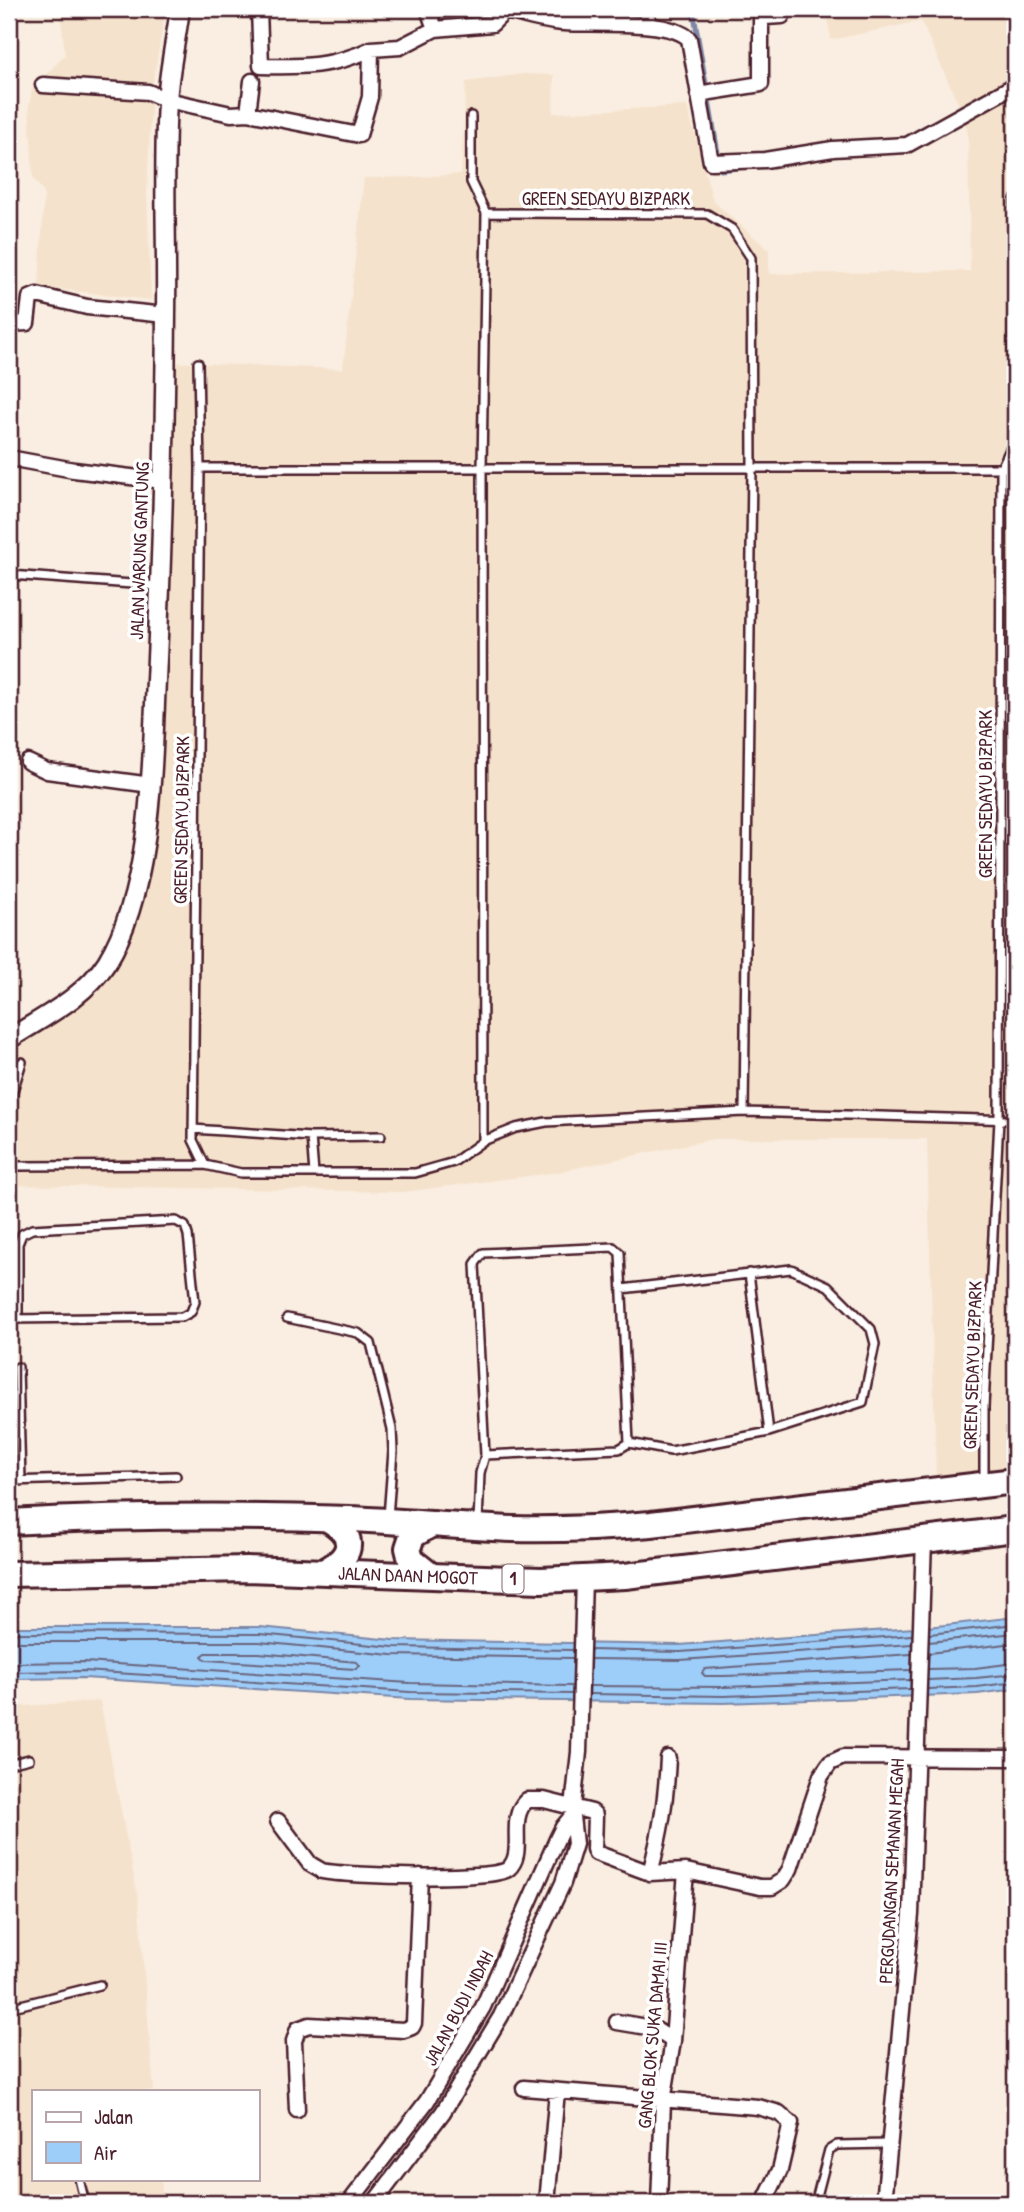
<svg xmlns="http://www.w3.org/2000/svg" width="1024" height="2212" viewBox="0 0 1024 2212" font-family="'Patrick Hand',sans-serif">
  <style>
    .built { fill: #f5e2cc }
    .water { fill: #9dcdf9; stroke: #7c87a7; stroke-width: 2 }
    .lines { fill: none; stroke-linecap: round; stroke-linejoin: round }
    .shore { stroke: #6b657d; stroke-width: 2 }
    .stream { stroke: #7c87a7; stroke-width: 5 }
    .service-casing { stroke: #4a1f2b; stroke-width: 12 }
    .minor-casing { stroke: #4a1f2b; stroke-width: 19 }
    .tertiary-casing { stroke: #4a1f2b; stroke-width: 23 }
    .trunk-casing { stroke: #4a1f2b; stroke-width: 30 }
    .service { stroke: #fff; stroke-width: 7 }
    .minor { stroke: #fff; stroke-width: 14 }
    .tertiary { stroke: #fff; stroke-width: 18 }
    .trunk { stroke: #fff; stroke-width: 24 }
    .labels { text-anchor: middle; stroke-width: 7; stroke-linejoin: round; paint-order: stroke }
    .shield { fill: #fff; stroke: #80626b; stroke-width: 2 }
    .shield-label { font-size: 18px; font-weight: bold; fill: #4a1f2b }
    .street-label { font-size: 19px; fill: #4a1f2b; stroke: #fff }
  </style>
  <rect width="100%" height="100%" fill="#f9eee1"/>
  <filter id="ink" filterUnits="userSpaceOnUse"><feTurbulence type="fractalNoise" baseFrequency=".0143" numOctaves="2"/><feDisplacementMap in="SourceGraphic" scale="14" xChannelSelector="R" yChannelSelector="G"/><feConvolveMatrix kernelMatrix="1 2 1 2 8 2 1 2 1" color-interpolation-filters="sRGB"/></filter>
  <g filter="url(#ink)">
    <path class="built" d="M 60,9 L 166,9 L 152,87 L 147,192 L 151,300 L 39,287 L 44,193 L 33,178 L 29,106 L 32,89 L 65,55 Z
      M 826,9 L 1015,9 L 1015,1467 L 936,1478 L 927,1139 L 713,1139 L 552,1173 L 403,1192 L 9,1185 L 9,1048 L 55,1012 L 87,998 L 138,897 L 166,362 L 343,369 L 364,178 L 421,177 L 461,174 L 466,82 L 524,74 L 554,75 L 553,113 L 687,106 L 713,201 L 769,250 L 769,274 L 970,271 L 968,134 L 962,112 L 921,21 L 831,40 Z
      M 100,1701 L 138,1898 L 154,2091 L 33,2091 L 33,2179 L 161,2179 L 163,2203 L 9,2203 L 9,1707 Z"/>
    <path class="water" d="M 1015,1617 L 1015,1689 L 977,1694 L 724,1703 L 410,1699 L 84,1678 L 9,1679 L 9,1627 L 260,1627 L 393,1640 L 679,1645 L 928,1627 Z"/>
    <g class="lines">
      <path class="shore" d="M 9,1633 L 260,1634 L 393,1647 L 573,1650
        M 930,1634 L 1015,1624
        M 9,1642 L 259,1642 L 392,1655 L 573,1658
        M 929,1642 L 1015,1633
        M 591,1650 L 680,1652 L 912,1635
        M 206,1653 L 259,1653 L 357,1662 L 360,1666 L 356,1669 L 206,1660 L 202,1656 Z
        M 929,1653 L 1015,1643
        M 590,1659 L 680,1660 L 912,1644
        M 9,1663 L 85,1662 L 410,1683 L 572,1686
        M 928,1669 L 975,1668 L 1015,1663
        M 911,1670 L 724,1676 L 705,1676 L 702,1673 L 705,1669 L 911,1654
        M 9,1672 L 84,1671 L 410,1692 L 572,1694
        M 928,1680 L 976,1678 L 1015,1674
        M 590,1686 L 724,1687 L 910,1680
        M 928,1689 L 977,1687 L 1015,1682
        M 589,1694 L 724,1696 L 910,1689"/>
      <path class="stream" d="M 693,9 L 721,170 L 746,167"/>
      <defs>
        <path id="service" d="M 471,116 L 471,182 L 486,213 L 482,468 L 483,1141
          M 486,213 L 707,214 L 732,229 L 751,258 L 752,468 L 744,1112
          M 198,363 L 200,468 L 193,1140 L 205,1165 L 241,1173 L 415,1173 L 454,1162 L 483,1141 L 516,1128 L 546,1122 L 744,1112 L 1015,1120
          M 200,468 L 1015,468
          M 10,575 L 159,586
          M 9,1115 L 11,1097 L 22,1062
          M 193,1129 L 311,1137 L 314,1173
          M 311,1137 L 381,1136
          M 9,1152 L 9,1157 L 17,1166 L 205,1165
          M 749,1273 L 769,1432
          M 622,1289 L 791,1269 L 828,1286 L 871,1329 L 875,1344 L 863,1402 L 769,1432 L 671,1451 L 629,1443
          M 287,1318 L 358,1333 L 371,1343 L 392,1429 L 393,1451 L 388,1517
          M 9,1319 L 182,1317 L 191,1312 L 195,1302 L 188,1235 L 185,1226 L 176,1221 L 32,1229 L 22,1234 L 18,1244 L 18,1318
          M 18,1367 L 21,1481
          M 984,1480 L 984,1407 L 999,1120 L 1001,468 L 1012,445 L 1015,199
          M 9,1481 L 176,1476
          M 478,1523 L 480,1473 L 485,1455 L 475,1264 L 483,1253 L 613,1247 L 620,1253 L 629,1443 L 619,1449 L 485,1455
          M 9,1764 L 29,1759
          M 9,2008 L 100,1985
          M 817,2196 L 829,2150 L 837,2145 L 889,2144
          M 67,2203 L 84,2199 L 79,2179"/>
        <path id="minor" d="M 259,9 L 261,66 C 301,67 334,67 371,49
          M 428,9 L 435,29
          M 647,9 L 648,25
          M 43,85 L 148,92 L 167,100 L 231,114 L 248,113 L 359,135 L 370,97 L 371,49 L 400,47 L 435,29 L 492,24 L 505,11 C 524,15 545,22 564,23 C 592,25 671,19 689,39 L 711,162 L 765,160 L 833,149 L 907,145 L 1015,85
          M 698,94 L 761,84 L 761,19 L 765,17 L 782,16 L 783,9
          M 248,113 L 252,81
          M 9,324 L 27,323 L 30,298 L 37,295 L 87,307 L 166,315
          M 9,458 L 74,470 L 163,481
          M 28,762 L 47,771 L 151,785
          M 278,1821 L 310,1864 L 322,1871 C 346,1876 494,1881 508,1869 C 527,1853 506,1819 527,1800 L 544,1800 L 592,1812 L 595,1815 L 594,1849 L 596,1853 L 650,1873 L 686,1871 L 760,1887 L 772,1887 L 783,1880 L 790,1869 L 821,1776 L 830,1763 L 843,1757 L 1015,1758
          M 650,1873 C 661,1832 666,1800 668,1758
          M 617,2022 L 653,2028 L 673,2041
          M 524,2088 L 758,2107 L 779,2113 L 791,2123 L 780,2170 L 764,2203
          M 297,2110 L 294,2041 L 298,2029 L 309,2025 L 404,2030 L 412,2027 L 414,2023 L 420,1876
          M 349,2203 L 427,2101 L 483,2007 L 557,1839 L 563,1827 L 572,1816
          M 374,2203 L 443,2112 L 501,2016 L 563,1883 L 575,1844 L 572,1816 L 579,1752 L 584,1579
          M 547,2203 L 557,2091
          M 659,2203 L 663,2101 L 673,2041 L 686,1871
          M 884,2203 L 911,1914 L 924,1540"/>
        <path id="tertiary" d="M 9,1039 C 43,1017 84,998 107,962 C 152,889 152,765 156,680 C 162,558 165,436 166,314 C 167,243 163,171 167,101 C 169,70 176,39 180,9"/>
        <g id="trunk">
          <path d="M 9,1522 C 122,1516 235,1515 349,1519 C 404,1521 458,1527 513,1529 C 559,1530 605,1528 651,1524 L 1015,1481"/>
          <path d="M 327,1570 C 355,1554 355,1535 328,1519"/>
          <path id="s1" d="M 9,1574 L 247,1569 L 541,1580 L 625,1576 L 1015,1529"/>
          <path d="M 430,1575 L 411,1560 L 408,1548 L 412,1536 L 432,1524"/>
        </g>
      </defs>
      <use href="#service" class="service-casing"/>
      <use href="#minor" class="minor-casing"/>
      <use href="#tertiary" class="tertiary-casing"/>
      <use href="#trunk" class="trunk-casing"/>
      <use href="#service" class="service"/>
      <use href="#minor" class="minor"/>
      <use href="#tertiary" class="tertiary"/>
      <use href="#trunk" class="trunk"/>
    </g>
  </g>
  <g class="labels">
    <rect class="shield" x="502.5" y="1564.5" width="21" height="29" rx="5"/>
    <g class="shield-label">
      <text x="513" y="1585">1</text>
    </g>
    <g class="street-label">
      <text x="606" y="205">GREEN SEDAYU BIZPARK</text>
      <text transform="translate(139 551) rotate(-88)" y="7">JALAN WARUNG GANTUNG</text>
      <text transform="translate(985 794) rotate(-90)" y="7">GREEN SEDAYU BIZPARK</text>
      <text transform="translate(181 820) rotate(-89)" y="7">GREEN SEDAYU BIZPARK</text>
      <text transform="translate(972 1365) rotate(-88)" y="7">GREEN SEDAYU BIZPARK</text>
      <text dy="7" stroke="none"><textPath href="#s1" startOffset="399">JALAN DAAN MOGOT</textPath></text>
      <text transform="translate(891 1871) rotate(-87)" y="7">PERGUDANGAN SEMANAN MEGAH</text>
      <text transform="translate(458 2008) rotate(-62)" y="7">JALAN BUDI INDAH</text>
      <text transform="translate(652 2035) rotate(-85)" y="7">GANG BLOK SUKA DAMAI III</text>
    </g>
  </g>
  <rect width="1024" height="2212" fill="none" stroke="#fff" stroke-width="35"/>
  <rect x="18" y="18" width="989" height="2177" fill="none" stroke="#4a1f2b" stroke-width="2.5" filter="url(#ink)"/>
  <rect x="32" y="2090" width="228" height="91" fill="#ffffff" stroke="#b7a5aa" stroke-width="2"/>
  <rect x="46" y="2112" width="35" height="10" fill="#ffffff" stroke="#b7a5aa" stroke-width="2"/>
  <text x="94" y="2124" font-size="21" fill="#4a1f2b">Jalan</text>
  <rect x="46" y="2142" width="35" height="21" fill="#9dcdf9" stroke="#b7a5aa" stroke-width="2"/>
  <text x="94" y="2160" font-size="21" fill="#4a1f2b">Air</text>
</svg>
